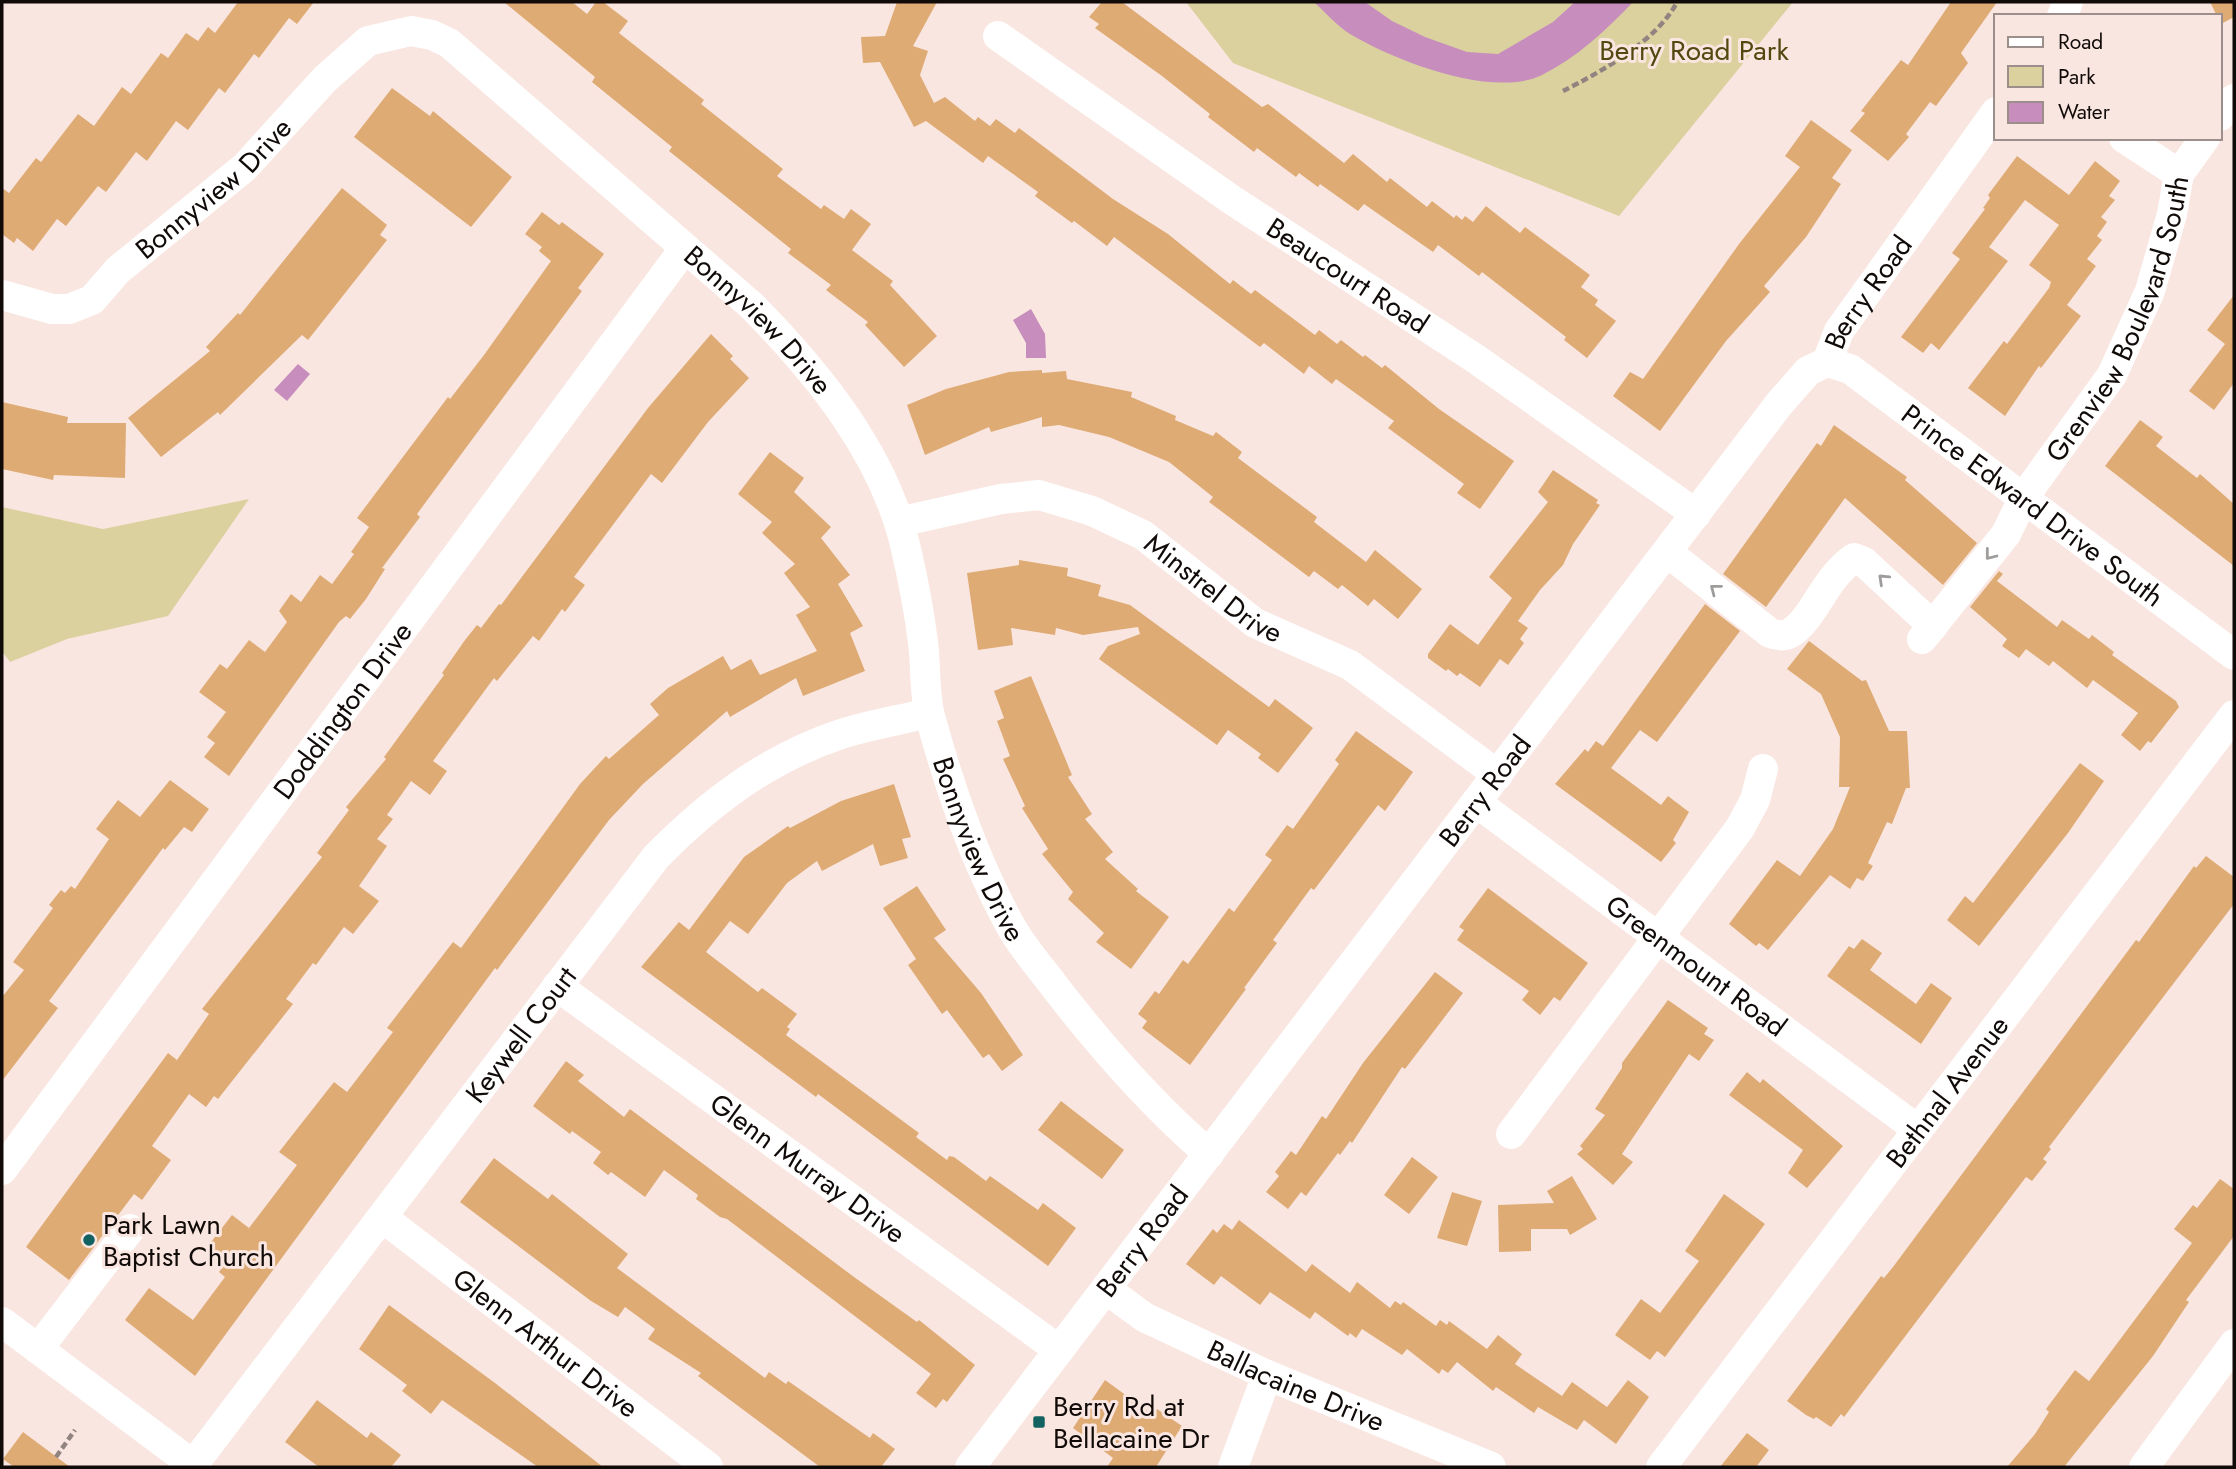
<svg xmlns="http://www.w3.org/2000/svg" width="2236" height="1469" viewBox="0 0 2236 1469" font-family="Jost,sans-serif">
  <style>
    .green { fill: #dbd19f }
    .water { fill: #c68dbd }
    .building { fill: #deab75 }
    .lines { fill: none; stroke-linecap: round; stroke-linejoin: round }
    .path { stroke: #91837f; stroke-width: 4.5; stroke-dasharray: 7 3.5; stroke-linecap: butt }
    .minor { stroke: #fff; stroke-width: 30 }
    .oneway { stroke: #9f9d9c }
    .poi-dot { fill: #116261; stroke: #fae6e0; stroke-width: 2.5 }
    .labels { text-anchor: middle; stroke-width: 6; stroke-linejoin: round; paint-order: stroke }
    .park-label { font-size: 28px; fill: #524810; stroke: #fae6e0 }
    .street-label { font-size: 28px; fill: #100a08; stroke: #fae6e0 }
    .poi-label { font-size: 28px; fill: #100a08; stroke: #fae6e0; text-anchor: start }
  </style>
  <rect width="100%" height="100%" fill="#fae6e0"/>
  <path class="green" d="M 1186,2 L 1793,2 L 1619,216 L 1233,63 Z
    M 249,499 L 168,616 L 67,639 L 10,662 L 2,651 L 2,507 L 103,529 Z"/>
  <path class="water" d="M 1314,2 L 1365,2 L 1392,21 L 1425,37 L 1467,52 L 1498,54 L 1553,22 L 1575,2 L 1633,2 C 1606,30 1578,57 1542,75 C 1493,99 1395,61 1350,34 C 1337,26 1325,12 1314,2 Z
    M 1031,309 L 1045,334 L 1046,358 L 1026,358 L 1026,343 L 1013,320 Z
    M 298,364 L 310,374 L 287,401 L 274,390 Z"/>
  <path class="building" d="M 238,2 L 314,2 L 297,24 L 289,18 L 259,58 L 254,54 L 225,93 L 219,88 L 188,130 L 176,121 L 147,161 L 136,152 L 106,192 L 98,186 L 66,226 L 57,219 L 33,251 L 17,238 L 14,243 L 2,234 L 2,188 L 9,193 L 36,158 L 41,162 L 78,114 L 94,126 L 122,87 L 131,94 L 161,53 L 168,58 L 186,33 L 198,41 L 208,27 L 215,33 Z
    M 504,2 L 572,2 L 587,14 L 596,2 L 603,2 L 628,21 L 619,33 L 704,100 L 701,104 L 783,169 L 777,176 L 821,209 L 824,205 L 844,219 L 851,209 L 871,224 L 852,250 L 893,281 L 890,285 L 937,336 L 904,367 L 865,325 L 868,322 L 826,290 L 831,285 L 788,253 L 791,249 L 669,151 L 672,147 L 592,82 L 595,77 Z
    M 897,2 L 937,2 L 913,46 L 928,51 L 920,75 L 934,103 L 945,97 L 975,121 L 978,117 L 990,126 L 996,119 L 1015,133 L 1019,128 L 1113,199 L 1168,234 L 1230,284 L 1233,280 L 1251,294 L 1255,290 L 1315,335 L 1319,330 L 1337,344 L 1341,340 L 1363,357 L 1365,355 L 1382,368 L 1385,365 L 1439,409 L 1514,461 L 1480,509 L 1457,493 L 1464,484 L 1388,428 L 1394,421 L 1336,379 L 1332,384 L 1309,366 L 1304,374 L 1264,343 L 1260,347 L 1114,237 L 1107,246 L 1074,221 L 1072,223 L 1035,196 L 1038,192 L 988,156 L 983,163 L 926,121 L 914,127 L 880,62 L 863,63 L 861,37 L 885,36 Z
    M 1102,2 L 1122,2 L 1262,107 L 1268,104 L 1344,163 L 1353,154 L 1387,182 L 1390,178 L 1427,207 L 1432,201 L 1454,218 L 1456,215 L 1462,220 L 1465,216 L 1473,222 L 1486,206 L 1520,233 L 1525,227 L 1590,275 L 1581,287 L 1598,300 L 1595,305 L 1616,321 L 1587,358 L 1564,340 L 1566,337 L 1522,303 L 1482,272 L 1479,276 L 1438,245 L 1433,252 L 1364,204 L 1358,211 L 1320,184 L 1318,187 L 1299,173 L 1296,177 L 1257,148 L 1254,152 L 1208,117 L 1210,114 L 1162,76 L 1095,28 L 1099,24 L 1089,17 Z
    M 1951,2 L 1997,2 L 1961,53 L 1968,63 L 1936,106 L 1930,102 L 1906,134 L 1909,137 L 1888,161 L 1850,131 L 1865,113 L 1861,111 L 1901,60 L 1908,65 Z
    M 2210,2 L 2234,2 L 2234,17 L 2221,24 L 2220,16 L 2217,16 Z
    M 392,88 L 430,116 L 433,111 L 512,177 L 471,227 L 354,137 Z
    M 1811,120 L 1852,150 L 1832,178 L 1841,184 L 1806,237 L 1764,286 L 1770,292 L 1726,341 L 1660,431 L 1613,396 L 1630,372 L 1643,379 L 1739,244 L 1800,167 L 1785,156 Z
    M 2017,156 L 2069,195 L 2095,161 L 2120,181 L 2109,196 L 2115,200 L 2101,217 L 2107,222 L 2097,236 L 2102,240 L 2087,259 L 2096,266 L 2067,305 L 2081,316 L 2041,368 L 2039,366 L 2005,416 L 1968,388 L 2004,341 L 2007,344 L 2049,288 L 2051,282 L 2029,265 L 2059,225 L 2025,200 L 1989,247 L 2008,261 L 1939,350 L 1931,343 L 1923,353 L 1901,337 L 1960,259 L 1952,253 L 1985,209 L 1983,208 L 1990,198 L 1988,195 Z
    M 342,188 L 387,225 L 380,235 L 387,240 L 308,340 L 302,335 L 220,415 L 218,412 L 161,457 L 128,418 L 210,351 L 206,347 L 238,313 L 240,315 Z
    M 542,212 L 559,225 L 562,222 L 604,254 L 578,288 L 582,291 L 417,514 L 420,517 L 382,568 L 385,569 L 366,599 L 350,619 L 346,616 L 339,622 L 229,776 L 204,757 L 215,743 L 207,737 L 226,712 L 199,692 L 220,664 L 227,669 L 249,640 L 265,652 L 287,622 L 279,611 L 291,594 L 301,602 L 320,575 L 332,584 L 354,554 L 351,552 L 369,527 L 357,518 L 448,397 L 450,399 L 484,355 L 551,261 L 539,251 L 542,247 L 525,234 Z
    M 2234,295 L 2234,383 L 2214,410 L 2189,391 L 2225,344 L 2207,330 Z
    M 711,334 L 733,356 L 730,359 L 749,378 L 708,422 L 662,483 L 651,474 L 574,577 L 585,585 L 565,612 L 562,609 L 539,641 L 533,636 L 497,681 L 494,678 L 433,761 L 447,771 L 430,795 L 411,781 L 387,815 L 393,819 L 377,839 L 387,846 L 359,886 L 379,901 L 353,934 L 344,927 L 316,965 L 313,963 L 286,999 L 293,1004 L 218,1099 L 214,1096 L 206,1107 L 189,1094 L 152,1146 L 171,1160 L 142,1200 L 134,1194 L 69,1280 L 26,1247 L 168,1053 L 177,1060 L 209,1014 L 202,1009 L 322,857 L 317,853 L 349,810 L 346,807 L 386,759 L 384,757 L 444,675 L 442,673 L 465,640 L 477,625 L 481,628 L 499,604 L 501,605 L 648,408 Z
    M 1042,370 L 1042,373 L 1066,371 L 1067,379 L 1132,392 L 1131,397 L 1176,416 L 1175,420 L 1213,436 L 1216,432 L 1242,452 L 1238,458 L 1317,517 L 1314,522 L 1366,562 L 1375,550 L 1422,589 L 1398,619 L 1374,599 L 1368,606 L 1342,585 L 1338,589 L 1314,571 L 1309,577 L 1209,502 L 1213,497 L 1169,462 L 1109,437 L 1059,425 L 1042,427 L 1042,417 L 991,432 L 989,427 L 925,455 L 907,405 L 946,389 L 1009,372 Z
    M 2,402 L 68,417 L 67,423 L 126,423 L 125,478 L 54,475 L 53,480 L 2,469 Z
    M 2140,420 L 2163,437 L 2156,446 L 2197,478 L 2200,474 L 2234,504 L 2234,566 L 2105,466 Z
    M 1834,425 L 1907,477 L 1905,480 L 1977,543 L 1943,585 L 1845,498 L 1766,607 L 1723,574 L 1817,443 L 1821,446 Z
    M 770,452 L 804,478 L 794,492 L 831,527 L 821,538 L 850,575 L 838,584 L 863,626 L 850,633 L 865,671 L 803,696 L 796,678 L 730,717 L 727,711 L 643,784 L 609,820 L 497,970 L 495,968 L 195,1376 L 125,1320 L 149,1288 L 193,1320 L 225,1277 L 219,1272 L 227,1261 L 208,1246 L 232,1215 L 249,1228 L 297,1165 L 279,1152 L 334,1082 L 347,1092 L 393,1032 L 387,1028 L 453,942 L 461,948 L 580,784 L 606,756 L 609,759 L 659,715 L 650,704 L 668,688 L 723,656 L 731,670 L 751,659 L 760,675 L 817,651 L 796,615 L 810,607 L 784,573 L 795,564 L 762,533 L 772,522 L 738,494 Z
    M 1553,470 L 1598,500 L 1596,503 L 1600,505 L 1573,544 L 1563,565 L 1540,590 L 1518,621 L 1528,628 L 1520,639 L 1524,643 L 1508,665 L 1500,659 L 1480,687 L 1460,673 L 1457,676 L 1448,669 L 1446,671 L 1428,658 L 1428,654 L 1450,624 L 1478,645 L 1512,598 L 1489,577 L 1548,502 L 1538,492 Z
    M 1019,560 L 1068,568 L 1067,576 L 1101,585 L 1098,596 L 1130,605 L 1269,707 L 1275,699 L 1313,728 L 1278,773 L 1258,758 L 1261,754 L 1228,730 L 1217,745 L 1099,659 L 1108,646 L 1140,634 L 1138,627 L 1083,635 L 1056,628 L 1055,635 L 1011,628 L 1013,645 L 978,650 L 967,573 L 1019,565 Z
    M 1999,571 L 2003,574 L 1997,581 L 2057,627 L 2062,620 L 2089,639 L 2092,635 L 2114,652 L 2112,655 L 2176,701 L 2179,707 L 2151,743 L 2148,741 L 2140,751 L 2121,735 L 2138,713 L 2093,680 L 2087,688 L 2053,661 L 2049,666 L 2026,649 L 2019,658 L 2002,646 L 2007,639 L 1970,607 Z
    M 1705,604 L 1740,631 L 1657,742 L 1640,730 L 1611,768 L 1661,805 L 1668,796 L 1689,812 L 1673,840 L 1676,843 L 1661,862 L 1555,784 L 1585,749 L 1588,752 L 1596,741 L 1603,746 Z
    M 1809,641 L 1862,681 L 1866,680 L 1889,731 L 1907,731 L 1910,788 L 1906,788 L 1892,824 L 1887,822 L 1868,863 L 1873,866 L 1863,881 L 1857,878 L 1850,889 L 1830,875 L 1768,950 L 1759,943 L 1756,946 L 1729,924 L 1777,860 L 1800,876 L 1833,829 L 1850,787 L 1839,787 L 1840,737 L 1821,694 L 1787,669 Z
    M 1031,676 L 1072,775 L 1068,777 L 1092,814 L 1085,819 L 1113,852 L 1105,859 L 1138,889 L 1136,891 L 1169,917 L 1131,969 L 1096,942 L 1104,933 L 1068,899 L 1073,892 L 1042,854 L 1048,849 L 1022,808 L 1025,806 L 1003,759 L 1010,756 L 997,721 L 1004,718 L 994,691 Z
    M 1356,731 L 1413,772 L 1385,811 L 1378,805 L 1314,890 L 1311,888 L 1273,940 L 1277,943 L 1244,988 L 1246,989 L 1190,1065 L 1142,1028 L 1147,1021 L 1138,1014 L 1155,991 L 1159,994 L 1183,960 L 1188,964 L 1229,908 L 1234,912 L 1272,860 L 1265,855 L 1287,825 L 1293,829 L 1339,764 L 1335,760 Z
    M 2080,763 L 2104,781 L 2068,833 L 1979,946 L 1947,920 L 1965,896 L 1973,903 Z
    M 170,780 L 209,809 L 192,832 L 184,827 L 165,850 L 163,848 L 49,1001 L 58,1008 L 2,1081 L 2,997 L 24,970 L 13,962 L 53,908 L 49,905 L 61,890 L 65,893 L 71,886 L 75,889 L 109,839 L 96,829 L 118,800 L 140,817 Z
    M 894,784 L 911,837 L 902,839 L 908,858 L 880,866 L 873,844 L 822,871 L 817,861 L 787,883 L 748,934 L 730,921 L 706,952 L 758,992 L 762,988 L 797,1014 L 787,1027 L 790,1029 L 786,1035 L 919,1133 L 916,1137 L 947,1160 L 949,1156 L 954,1157 L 986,1181 L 990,1176 L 1038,1210 L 1043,1203 L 1076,1228 L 1048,1266 L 818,1094 L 816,1097 L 641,967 L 679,922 L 689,930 L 744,857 L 788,826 L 790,828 L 841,801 Z
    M 2206,856 L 2234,877 L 2234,904 L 2049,1147 L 2051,1149 L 2043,1159 L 2047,1162 L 2032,1181 L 2026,1177 L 1844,1417 L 1841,1414 L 1831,1427 L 1816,1417 L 1814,1419 L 1806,1415 L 1787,1401 L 1881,1276 L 1884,1278 L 1893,1267 L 2136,940 L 2139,942 L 2194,866 L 2196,868 Z
    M 917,886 L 946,930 L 934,938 L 981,993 L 1023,1055 L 1002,1071 L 989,1054 L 983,1058 L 947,1010 L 942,1014 L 908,965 L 916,959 L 883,908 Z
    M 1488,888 L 1588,963 L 1560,1001 L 1554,997 L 1540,1015 L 1522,1000 L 1529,991 L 1457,940 L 1464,930 L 1459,927 Z
    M 1862,939 L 1882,953 L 1870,970 L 1916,1004 L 1931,983 L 1952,998 L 1921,1044 L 1827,976 L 1849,946 L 1854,949 Z
    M 1435,972 L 1463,993 L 1405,1069 L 1402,1067 L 1352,1143 L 1350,1141 L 1340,1155 L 1338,1153 L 1306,1196 L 1301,1192 L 1288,1209 L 1266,1192 L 1279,1176 L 1275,1172 L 1291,1151 L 1296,1155 L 1322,1116 L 1326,1119 L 1363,1063 Z
    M 1668,1000 L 1708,1028 L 1704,1034 L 1714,1040 L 1699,1061 L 1689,1054 L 1622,1154 L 1633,1162 L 1613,1185 L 1577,1154 L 1583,1149 L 1580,1146 L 1605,1115 L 1595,1109 L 1622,1068 L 1622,1063 Z
    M 566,1061 L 584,1075 L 578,1081 L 624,1117 L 630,1109 L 854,1277 L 917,1322 L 919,1320 L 975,1365 L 947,1402 L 943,1399 L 936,1408 L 916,1393 L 931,1374 L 727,1219 L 720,1217 L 696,1199 L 698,1195 L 664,1170 L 645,1197 L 611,1172 L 608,1175 L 593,1163 L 601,1152 L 572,1131 L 570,1134 L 533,1106 Z
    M 1747,1072 L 1760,1083 L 1763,1079 L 1843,1146 L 1807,1188 L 1788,1173 L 1803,1150 L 1729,1095 Z
    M 1061,1101 L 1124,1150 L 1102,1179 L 1038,1130 Z
    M 1412,1157 L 1438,1177 L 1409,1214 L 1384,1195 Z
    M 494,1158 L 548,1199 L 552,1194 L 628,1254 L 617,1268 L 765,1378 L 769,1372 L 786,1384 L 788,1381 L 870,1438 L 873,1433 L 895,1449 L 881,1467 L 820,1467 L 698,1376 L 701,1373 L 648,1339 L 655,1329 L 625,1307 L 618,1317 L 591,1301 L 460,1202 Z
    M 1572,1176 L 1597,1219 L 1570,1235 L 1567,1229 L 1531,1229 L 1531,1251 L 1499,1252 L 1498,1205 L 1554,1203 L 1547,1191 Z
    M 2220,1179 L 2234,1189 L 2234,1236 L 2186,1300 L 2189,1302 L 2153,1356 L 2064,1467 L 2007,1467 L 2035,1434 L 2049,1412 L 2046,1409 L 2075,1370 L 2089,1381 L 2154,1294 L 2192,1243 L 2174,1229 L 2193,1205 L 2197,1208 Z
    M 1452,1192 L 1482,1201 L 1467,1246 L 1437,1238 Z
    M 1724,1194 L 1765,1224 L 1665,1357 L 1657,1351 L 1650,1360 L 1615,1335 L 1641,1299 L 1660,1313 L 1699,1261 L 1685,1251 Z
    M 1239,1220 L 1306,1272 L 1312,1264 L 1350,1293 L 1357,1282 L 1390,1308 L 1395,1301 L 1401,1305 L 1403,1302 L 1436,1326 L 1440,1320 L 1447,1325 L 1449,1321 L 1487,1349 L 1498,1335 L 1522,1354 L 1515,1364 L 1562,1396 L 1572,1382 L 1607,1407 L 1628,1380 L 1649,1397 L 1616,1444 L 1584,1420 L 1577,1430 L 1538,1407 L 1534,1413 L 1496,1387 L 1493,1391 L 1457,1362 L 1448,1373 L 1442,1369 L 1439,1374 L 1407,1349 L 1402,1355 L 1362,1329 L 1356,1338 L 1350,1333 L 1348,1336 L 1315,1312 L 1310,1319 L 1270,1292 L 1260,1305 L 1221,1276 L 1214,1285 L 1186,1264 L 1213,1229 L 1217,1233 L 1224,1224 L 1232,1230 Z
    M 389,1305 L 495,1383 L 603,1467 L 538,1467 L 442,1400 L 431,1414 L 402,1391 L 407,1385 L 359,1349 Z
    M 1105,1380 L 1153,1415 L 1157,1409 L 1182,1426 L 1156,1467 L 1107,1467 L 1113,1458 L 1073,1428 Z
    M 317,1400 L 367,1438 L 371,1432 L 401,1455 L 391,1467 L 319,1467 L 285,1442 Z
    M 23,1432 L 70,1467 L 14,1467 L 3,1459 Z
    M 1747,1433 L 1769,1450 L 1756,1467 L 1720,1467 Z"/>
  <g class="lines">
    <path class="path" d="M 1563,91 C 1601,72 1658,40 1677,2
      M 56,1457 L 75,1430"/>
    <g class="minor">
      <path d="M 2062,16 L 2068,2"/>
      <path id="s1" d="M 998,36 L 1232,200 L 1476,359 L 1696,514"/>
      <path d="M 2220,116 L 2234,99"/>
      <path d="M 2124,138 L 2179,174"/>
      <path id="s2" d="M 2,295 L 52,309 L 69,309 L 92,300 L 118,270 L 245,167 L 325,79 L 368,41 L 411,31 L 432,35 L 449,43 L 752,306 C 818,373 885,455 906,549 C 913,579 919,611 923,642 C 926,666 924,693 930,716 C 949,786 974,859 1009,923 C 1021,946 1040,967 1055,987 C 1102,1048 1151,1104 1209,1154"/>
      <path id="s3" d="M 1827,362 L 1850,369 L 2234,655"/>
      <path id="s4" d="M 899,522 L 1001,499 L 1039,495 L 1092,511 L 1143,535 L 1255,623 L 1350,665 L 1498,775"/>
      <path d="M 1667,552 L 1770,633 C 1778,636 1785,637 1792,632 C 1815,616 1824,579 1854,558 L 1864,562 L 1933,626"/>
      <path id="s5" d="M 1922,639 L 2006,534 L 2024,497 L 2112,375 L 2150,291 L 2172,214 L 2179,174 L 2205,138"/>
      <path id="s6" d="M 1477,803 L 1917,1129"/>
      <path id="s7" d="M 557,986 L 1059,1350"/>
      <path d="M 1511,1134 L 1740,828 L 1755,800 L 1763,769"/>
      <path id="s8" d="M 2,1170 L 684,249"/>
      <path id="s9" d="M 383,1218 L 708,1467"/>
      <path id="s10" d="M 1106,1289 L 1144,1317 L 1267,1375 L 1491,1467"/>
      <path d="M 2,1322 L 196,1467"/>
      <path d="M 38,1349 L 130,1229"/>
      <path id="s11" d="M 193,1465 L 656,857 C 710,802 767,759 841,734 C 869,725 900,720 929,713"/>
      <path id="s12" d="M 970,1467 L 1779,404 L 1808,371 L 1827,362 L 1839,331 L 1996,112"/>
      <path d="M 1233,1467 L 1267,1375"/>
      <path id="s13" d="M 1661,1467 L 2234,715"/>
      <path d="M 2144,1467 L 2234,1344"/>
    </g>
  </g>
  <defs><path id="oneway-chevron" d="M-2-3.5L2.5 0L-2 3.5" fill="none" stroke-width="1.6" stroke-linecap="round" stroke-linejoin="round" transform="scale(1.75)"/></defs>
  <g class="oneway">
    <use href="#oneway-chevron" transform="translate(1990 555) rotate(128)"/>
    <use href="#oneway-chevron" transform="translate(1883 579) rotate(-137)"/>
    <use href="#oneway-chevron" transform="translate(1715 589) rotate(-142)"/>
  </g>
  <g class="poi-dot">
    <circle cx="89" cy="1240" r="7"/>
    <rect x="1032" y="1415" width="14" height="14" rx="3.5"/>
  </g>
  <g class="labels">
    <g class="park-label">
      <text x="1694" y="60">Berry Road Park</text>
    </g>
    <g class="street-label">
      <text dy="10" stroke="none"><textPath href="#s2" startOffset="259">Bonnyview Drive</textPath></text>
      <text dy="10" stroke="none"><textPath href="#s1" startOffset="424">Beaucourt Road</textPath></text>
      <text dy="10" stroke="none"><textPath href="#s12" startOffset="1482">Berry Road</textPath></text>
      <text dy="10" stroke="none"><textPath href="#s5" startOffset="380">Grenview Boulevard South</textPath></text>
      <text dy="10" stroke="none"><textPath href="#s2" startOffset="973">Bonnyview Drive</textPath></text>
      <text dy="10" stroke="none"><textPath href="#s3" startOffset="252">Prince Edward Drive South</textPath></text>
      <text dy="10" stroke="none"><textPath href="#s4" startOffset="343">Minstrel Drive</textPath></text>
      <text dy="10" stroke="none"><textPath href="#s8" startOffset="572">Doddington Drive</textPath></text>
      <text dy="10" stroke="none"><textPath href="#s12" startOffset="850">Berry Road</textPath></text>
      <text dy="10" stroke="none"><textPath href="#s2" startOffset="1561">Bonnyview Drive</textPath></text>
      <text dy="10" stroke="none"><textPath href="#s6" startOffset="273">Greenmount Road</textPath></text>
      <text dy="10" stroke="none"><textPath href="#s11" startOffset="541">Keywell Court</textPath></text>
      <text dy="10" stroke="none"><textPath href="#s13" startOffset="472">Bethnal Avenue</textPath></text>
      <text dy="10" stroke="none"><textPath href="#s7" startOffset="310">Glenn Murray Drive</textPath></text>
      <text dy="10" stroke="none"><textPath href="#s12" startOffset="284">Berry Road</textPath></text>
      <text dy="10" stroke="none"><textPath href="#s9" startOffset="205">Glenn Arthur Drive</textPath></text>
      <text dy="10" stroke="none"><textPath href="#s10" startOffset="214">Ballacaine Drive</textPath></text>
    </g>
    <g class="poi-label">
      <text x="103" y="1234">Park Lawn<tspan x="103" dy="32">Baptist Church</tspan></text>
      <text x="1053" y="1416">Berry Rd at<tspan x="1053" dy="32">Bellacaine Dr</tspan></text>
    </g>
  </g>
  <rect width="2236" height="1469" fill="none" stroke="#100a08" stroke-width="7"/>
  <rect x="1994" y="14" width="228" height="126" fill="#fae6e0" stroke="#9c8e8a" stroke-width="2"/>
  <rect x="2008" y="37" width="35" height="10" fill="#ffffff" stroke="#9c8e8a" stroke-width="2"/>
  <text x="2058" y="49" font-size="21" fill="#100a08">Road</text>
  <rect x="2008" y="66" width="35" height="21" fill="#dbd19f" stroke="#9c8e8a" stroke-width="2"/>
  <text x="2058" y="84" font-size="21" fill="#100a08">Park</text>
  <rect x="2008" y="102" width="35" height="21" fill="#c68dbd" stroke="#9c8e8a" stroke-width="2"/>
  <text x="2058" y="119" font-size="21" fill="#100a08">Water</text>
</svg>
